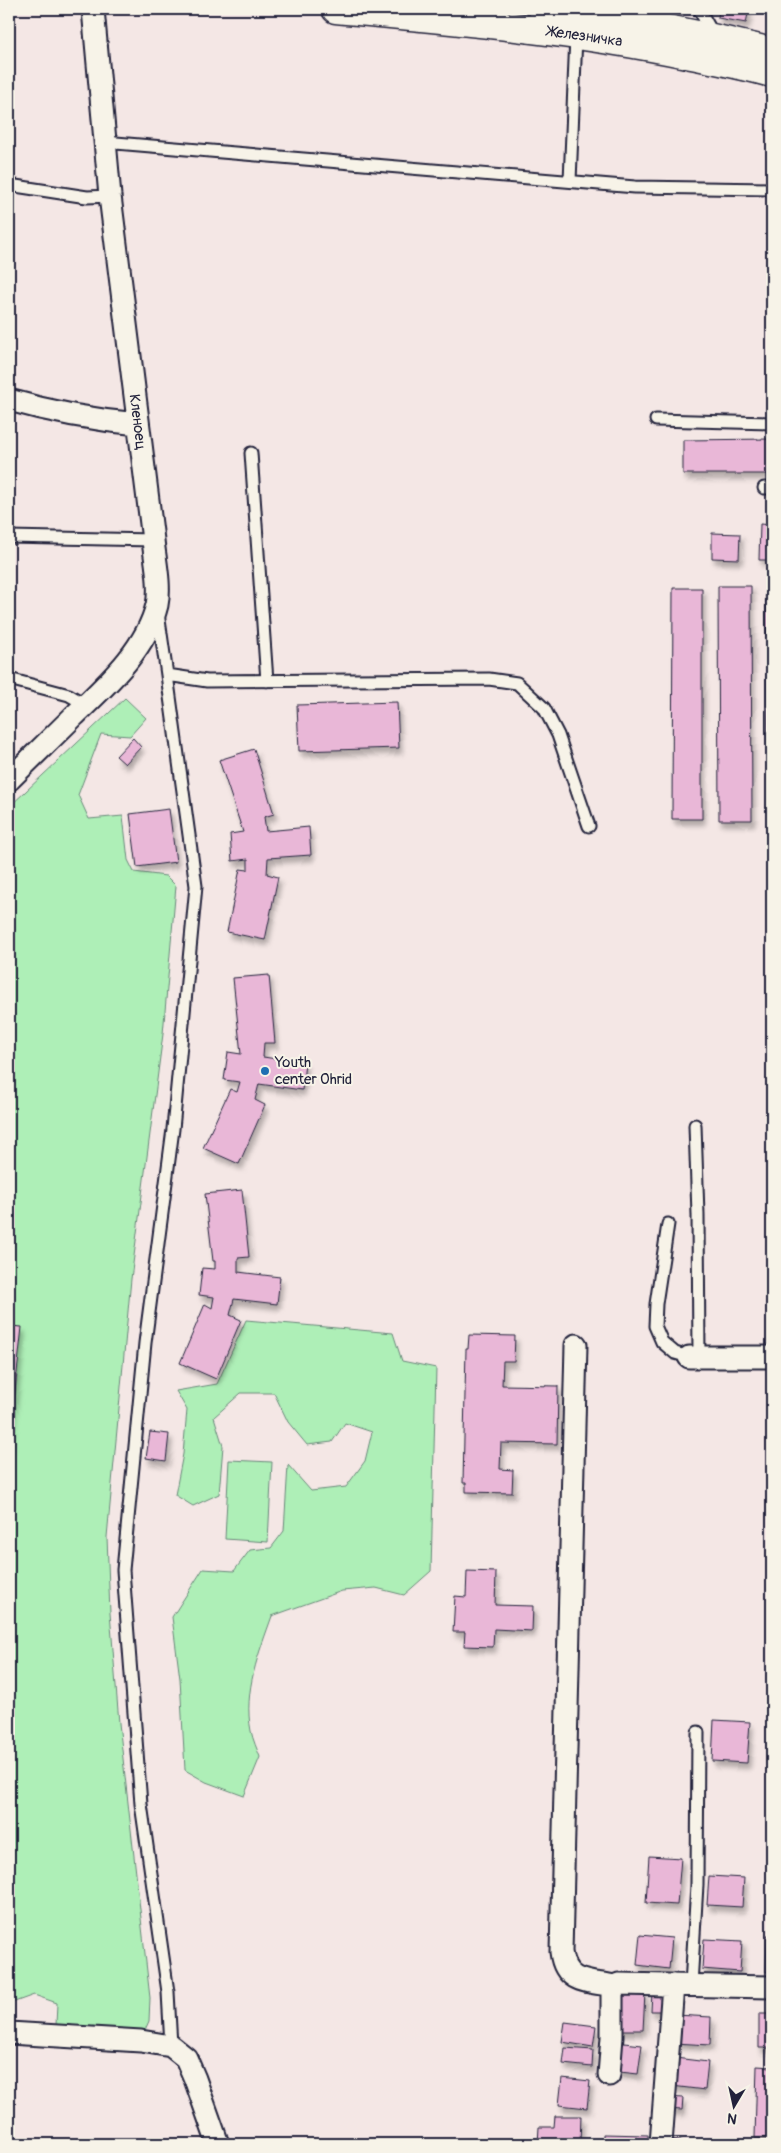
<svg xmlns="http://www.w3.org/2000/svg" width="781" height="2153" viewBox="0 0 781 2153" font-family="Pangolin,sans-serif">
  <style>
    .green { fill: #aeefb7; stroke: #688879 }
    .building { fill: #e9b7d7; stroke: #22223b; filter: url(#shadow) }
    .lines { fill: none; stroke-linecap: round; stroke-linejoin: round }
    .service-casing { stroke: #22223b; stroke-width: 15 }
    .minor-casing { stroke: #22223b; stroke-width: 25 }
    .primary-casing { stroke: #22223b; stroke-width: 31 }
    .service { stroke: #f7f3e8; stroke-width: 11 }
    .minor { stroke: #f7f3e8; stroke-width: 21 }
    .primary { stroke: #f7f3e8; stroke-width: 28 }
    .poi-dot { fill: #1f6fb2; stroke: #f7f3e8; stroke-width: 2 }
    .labels { text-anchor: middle; stroke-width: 4; stroke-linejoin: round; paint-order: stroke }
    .street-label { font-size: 15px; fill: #22223b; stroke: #f7f3e8 }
    .poi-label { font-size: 15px; fill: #22223b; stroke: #f7f3e8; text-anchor: start }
  </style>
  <defs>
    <filter id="shadow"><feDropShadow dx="3" dy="5.5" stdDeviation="2.5" flood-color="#0004"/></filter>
  </defs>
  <rect width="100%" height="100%" fill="#f4e7e5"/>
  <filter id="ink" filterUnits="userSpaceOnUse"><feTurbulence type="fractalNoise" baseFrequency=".02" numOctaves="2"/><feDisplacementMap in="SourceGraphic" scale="10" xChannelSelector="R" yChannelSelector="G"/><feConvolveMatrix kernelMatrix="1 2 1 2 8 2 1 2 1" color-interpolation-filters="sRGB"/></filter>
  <g filter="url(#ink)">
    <path class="green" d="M 125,698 L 146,718 L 130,736 L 101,734 L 78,795 L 89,819 L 123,816 L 128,860 L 134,872 L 166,876 L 176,886 L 163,1034 L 131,1279 L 107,1537 L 110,1613 L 119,1723 L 150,1998 L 149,2021 L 145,2030 L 56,2025 L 57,2003 L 34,1995 L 9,2004 L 9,807 Z
      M 246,1320 L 393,1333 L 402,1361 L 436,1368 L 431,1571 L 404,1595 L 376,1588 L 342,1591 L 272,1616 C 259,1653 243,1691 251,1731 C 253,1740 257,1749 260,1757 L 244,1796 L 206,1782 L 185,1770 L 180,1679 L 172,1617 L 203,1569 L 234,1571 L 250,1550 L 271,1548 L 284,1531 L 288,1465 L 311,1491 L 346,1487 L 365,1461 L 372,1432 L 345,1423 L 332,1442 L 307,1445 L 288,1422 L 274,1393 L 241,1393 L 214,1417 L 223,1446 L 219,1494 L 193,1506 L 175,1495 L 183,1454 L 187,1410 L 176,1391 L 217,1384 Z
      M 229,1460 L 272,1462 L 268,1542 L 225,1539 Z"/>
    <path class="building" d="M 719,9 L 749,9 L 746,23 L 718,18 Z
      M 772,439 L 772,474 L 683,474 L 683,440 Z
      M 760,524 L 772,525 L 772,560 L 759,560 Z
      M 712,533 L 740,534 L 739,559 L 712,558 Z
      M 718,586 L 751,586 L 752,820 L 719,820 Z
      M 673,588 L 702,588 L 702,819 L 672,819 Z
      M 766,589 L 772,589 L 772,852 L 769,852 Z
      M 397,702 L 399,748 L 299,751 L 297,705 Z
      M 133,738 L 141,747 L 125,764 L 116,756 Z
      M 254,749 L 274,814 L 264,817 L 266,831 L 309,827 L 311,855 L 268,858 L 267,874 L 278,877 L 265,940 L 227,932 L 240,869 L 248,870 L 248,859 L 232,861 L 230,834 L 243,832 L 219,760 Z
      M 169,809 L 176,862 L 137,867 L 130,814 Z
      M 269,975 L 275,1043 L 264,1043 L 263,1057 L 305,1063 L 302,1090 L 259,1084 L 255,1100 L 265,1105 L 239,1164 L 203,1148 L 230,1089 L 237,1092 L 240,1082 L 224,1080 L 228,1052 L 241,1054 L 233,978 Z
      M 242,1190 L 249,1257 L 238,1258 L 238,1272 L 280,1277 L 277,1304 L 234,1299 L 230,1315 L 241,1320 L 216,1379 L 180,1363 L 205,1304 L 212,1308 L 214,1297 L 199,1295 L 202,1268 L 215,1269 L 215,1261 L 213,1261 L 205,1194 Z
      M 9,1326 L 22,1327 L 9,1446 Z
      M 469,1335 L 515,1336 L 514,1361 L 503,1361 L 502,1385 L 558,1386 L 557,1444 L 501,1443 L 500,1469 L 513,1470 L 512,1493 L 466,1492 L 466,1483 L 463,1483 L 466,1349 L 468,1349 Z
      M 150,1432 L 169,1434 L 166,1461 L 146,1458 Z
      M 467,1571 L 496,1572 L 495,1605 L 533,1606 L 532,1631 L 494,1629 L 493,1647 L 464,1646 L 465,1632 L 453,1632 L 455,1596 L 466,1597 Z
      M 714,1720 L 750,1722 L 747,1763 L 712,1761 Z
      M 649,1856 L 681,1858 L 677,1905 L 646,1903 Z
      M 709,1876 L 744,1878 L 742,1907 L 707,1905 Z
      M 640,1935 L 672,1938 L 669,1969 L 637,1965 Z
      M 767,1935 L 772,1935 L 772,1972 L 766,1972 Z
      M 704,1939 L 742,1941 L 740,1972 L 702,1969 Z
      M 616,1992 L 645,1993 L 643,2030 L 615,2030 Z
      M 652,1992 L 661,1992 L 661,2011 L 651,2011 Z
      M 759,2014 L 772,2014 L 772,2048 L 759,2048 Z
      M 676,2015 L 711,2017 L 710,2045 L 674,2043 Z
      M 565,2022 L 596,2026 L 593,2047 L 562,2042 Z
      M 615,2042 L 642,2045 L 638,2074 L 611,2071 Z
      M 565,2048 L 593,2050 L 592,2067 L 563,2064 Z
      M 675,2058 L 708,2062 L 705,2090 L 672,2086 Z
      M 757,2066 L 772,2067 L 772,2138 L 755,2138 Z
      M 562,2078 L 590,2081 L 587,2108 L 559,2105 Z
      M 667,2097 L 683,2098 L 682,2110 L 667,2109 Z
      M 555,2116 L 581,2116 L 580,2144 L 538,2144 L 539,2127 L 554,2127 Z
      M 603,2134 L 648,2135 L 648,2144 L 603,2144 Z
      M 665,2139 L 701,2144 L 664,2144 Z"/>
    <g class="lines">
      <defs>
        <path id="service" d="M 699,9 L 714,36
          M 104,142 L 635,187 L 772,189
          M 570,181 L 576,36
          M 9,185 L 87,197 L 110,196
          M 656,420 L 772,423
          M 251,453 L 267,681
          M 764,488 L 772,488
          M 9,537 L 153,540
          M 158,613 L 167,675 L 207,681 L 489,679 L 517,683 L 544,708 L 558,735 L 589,826
          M 167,675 L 196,886 L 173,1129 L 145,1343 L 123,1570 L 141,1804 L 168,1992 L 171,2046
          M 9,679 L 69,695 L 86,705
          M 695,1125 L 698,1215 L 699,1357
          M 668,1224 L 656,1304 L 655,1326 L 662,1342 L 675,1353 L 689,1357
          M 691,1985 L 697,1885 L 698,1732"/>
        <path id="minor" d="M 9,400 C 51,412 94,420 138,424
          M 9,780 C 30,759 52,738 74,716 C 106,685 146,650 157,605 C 161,585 155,560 153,540 L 110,196 L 93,9
          M 576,1345 L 561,1952 C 565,1984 588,1981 615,1986
          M 689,1357 L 772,1357
          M 9,2033 L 141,2041 L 171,2046 L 186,2058 L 195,2079 L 218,2144
          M 609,2075 L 612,2037 L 612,1990 L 615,1986 L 619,1984 L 772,1987
          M 661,2144 L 673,1985"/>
        <path id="primary" d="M 336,9 C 453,20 571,30 687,54 C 716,60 744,65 772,73
          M 543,9 C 620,19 696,33 772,52"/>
      </defs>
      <use href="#service" class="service-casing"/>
      <use href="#minor" class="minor-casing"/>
      <use href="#primary" class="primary-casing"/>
      <use href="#service" class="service"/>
      <use href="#minor" class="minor"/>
      <use href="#primary" class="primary"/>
    </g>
  </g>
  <circle class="poi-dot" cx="265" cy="1071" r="5"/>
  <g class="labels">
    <g class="street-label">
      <text transform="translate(585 36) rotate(8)" y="5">Железничка</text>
      <text transform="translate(138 422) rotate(83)" y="5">Кленоец</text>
    </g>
    <g class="poi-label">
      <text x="275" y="1067">Youth<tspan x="275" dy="17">center Ohrid</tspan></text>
    </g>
  </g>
  <rect width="781" height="2153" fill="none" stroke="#f7f3e8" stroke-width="30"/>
  <rect x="15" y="15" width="751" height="2123" fill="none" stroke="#22223b" stroke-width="2" filter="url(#ink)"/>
  <g transform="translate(734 2106) rotate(189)" stroke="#f7f3e8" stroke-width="4" paint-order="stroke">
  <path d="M0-4L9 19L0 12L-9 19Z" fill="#22223b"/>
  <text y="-8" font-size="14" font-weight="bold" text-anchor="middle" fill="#22223b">N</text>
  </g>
</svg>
